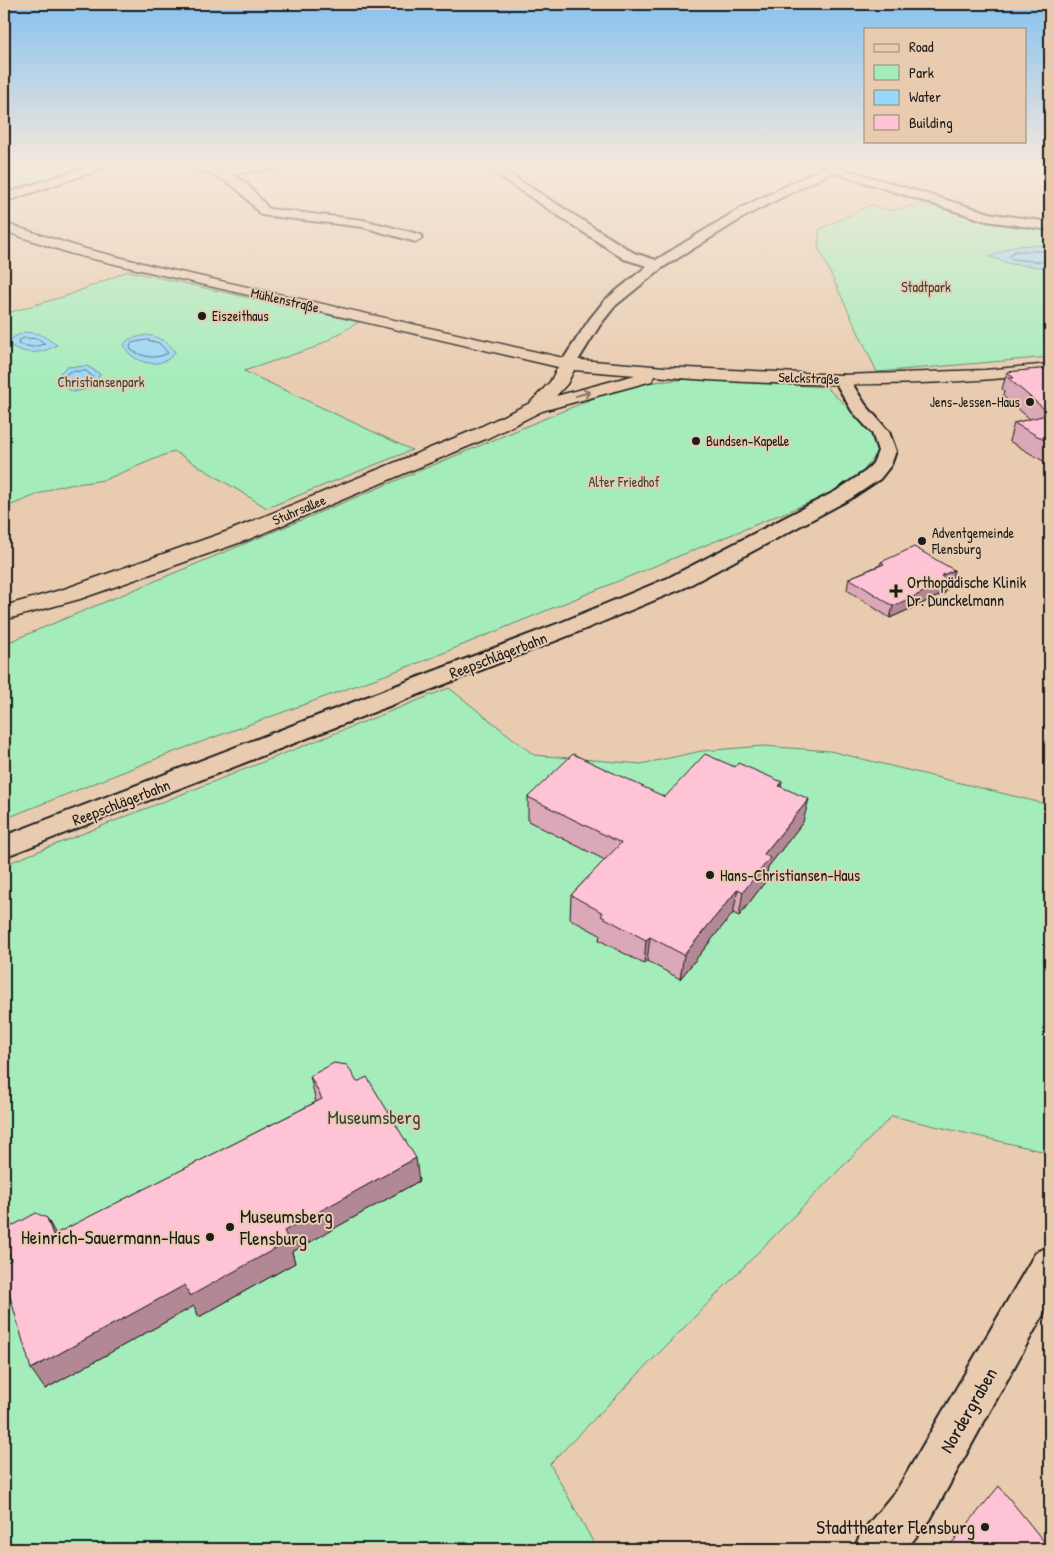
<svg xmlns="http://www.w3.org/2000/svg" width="1054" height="1553" viewBox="0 0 1054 1553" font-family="'Patrick Hand',sans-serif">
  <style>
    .green { fill: #a4edbb; stroke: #60846c }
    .water { fill: #97d7f9; stroke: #668ca1 }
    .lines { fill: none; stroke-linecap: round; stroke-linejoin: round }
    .shore { stroke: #4d6774; stroke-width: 1 }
    .minor-casing { stroke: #1c1c1c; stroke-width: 4 }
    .secondary-casing { stroke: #1c1c1c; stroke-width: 3 }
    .minor { fill: #e9ccb0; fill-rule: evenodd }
    .secondary { fill: #e9ccb0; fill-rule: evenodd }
    .wall { fill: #daa8b7; stroke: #1c1c1c }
    .shaded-wall { fill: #b28895; stroke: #1c1c1c }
    .building { fill: #fec3d5; stroke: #1c1c1c }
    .oneway { stroke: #827466 }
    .poi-dot { fill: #1c1c1c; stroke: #e9ccb0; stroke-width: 2 }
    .labels { text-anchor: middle; stroke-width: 4; stroke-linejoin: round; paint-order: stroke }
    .far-park-label { font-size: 14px; fill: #37463c; stroke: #e9ccb0 }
    .far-street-label { font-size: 14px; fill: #1c1c1c; stroke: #e9ccb0 }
    .far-poi-label { font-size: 14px; fill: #1c1c1c; stroke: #e9ccb0; text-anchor: start }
    .poi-label { font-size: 16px; fill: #1c1c1c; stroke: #e9ccb0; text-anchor: start }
    .street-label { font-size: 16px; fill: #1c1c1c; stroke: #e9ccb0 }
    .near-park-label { font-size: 19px; fill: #37463c; stroke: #e9ccb0 }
    .near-poi-label { font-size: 19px; fill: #1c1c1c; stroke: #e9ccb0; text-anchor: end }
    .near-street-label { font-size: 19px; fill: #1c1c1c; stroke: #e9ccb0 }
  </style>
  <rect width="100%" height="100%" fill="#e9ccb0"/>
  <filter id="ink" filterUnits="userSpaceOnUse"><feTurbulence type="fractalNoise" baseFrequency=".02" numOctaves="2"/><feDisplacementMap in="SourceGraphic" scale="10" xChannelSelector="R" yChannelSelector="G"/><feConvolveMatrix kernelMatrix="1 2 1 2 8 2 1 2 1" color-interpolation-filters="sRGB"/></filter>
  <g filter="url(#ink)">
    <path class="green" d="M 4,165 L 91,165 L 4,195 Z
      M 924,203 L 987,223 L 1050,231 L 1050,357 L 877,372 L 818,247 L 820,229 L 871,205 L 892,211 Z
      M 128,271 L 359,322 L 316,347 L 244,371 L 412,450 L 267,508 L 174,451 L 104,480 L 56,487 L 4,508 L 4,314 L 69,295 Z
      M 689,379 L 826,387 L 871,429 L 880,449 L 861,474 L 835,492 L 426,660 L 171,753 L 4,819 L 4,644 L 599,396 L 643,383 Z
      M 449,688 L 534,755 L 641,764 L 702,751 L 763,746 L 830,751 L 1050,805 L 1050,1153 L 892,1116 L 550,1464 L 597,1549 L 4,1549 L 4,865 Z"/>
    <path class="water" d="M 1036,245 L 1050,246 L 1050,268 L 1011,264 L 990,257 L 1013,246 Z
      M 25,332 L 40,334 L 57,345 C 39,355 25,355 8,344 L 14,337 Z
      M 147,335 C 160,338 168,341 175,352 C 163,371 131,364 124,345 L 129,339 Z
      M 87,366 L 100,374 C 94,388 86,390 72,392 L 60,383 L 59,374 L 66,367 Z"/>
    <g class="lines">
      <path class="shore" d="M 1050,251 L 1015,251 L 1009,256 L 1012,259 L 1050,263
        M 25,338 L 39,339 L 45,344 L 32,347 L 18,344 L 18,341 Z
        M 147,340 L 159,343 L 168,353 C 155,360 143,357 131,350 L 130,346 L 132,343 Z
        M 86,371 L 93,377 L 85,385 L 73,386 L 65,380 L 64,376 L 69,372 Z"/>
      <defs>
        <path id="minor" d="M 93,165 L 109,165 L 107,167 L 4,202 L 4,194 Z
          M 190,165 L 206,165 L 220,169 L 252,165 L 282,165 L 277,168 L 231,174 L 246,183 L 269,209 L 363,220 L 410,232 L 421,235 L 422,238 L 416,242 L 363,227 L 261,215 C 236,185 229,179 192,167 Z
          M 482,165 L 495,165 L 634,253 L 656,260 L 741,208 L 829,165 L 842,165 L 840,168 L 993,214 L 1050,222 L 1050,230 L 987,221 L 832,172 L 749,214 L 662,268 L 615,306 L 600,325 L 574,367 L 562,367 L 560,364 L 589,320 L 605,300 L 647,266 L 624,259 Z
          M 842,375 L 848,377 L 865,404 L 889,432 L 896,451 L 891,465 L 880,479 L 850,499 L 684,588 L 578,632 L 4,857 L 4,836 L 562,622 L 668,578 L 836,491 L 866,471 L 873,463 L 878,451 L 872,433 L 852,411 L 834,380 L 836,377 Z
          M 1050,1246 L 1050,1302 L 930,1520 L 906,1549 L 854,1549 L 861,1533 L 898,1488 L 1036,1252 Z"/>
        <path id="secondary" d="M 4,223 L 82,248 L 158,267 L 568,359 L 665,367 L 842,375 L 985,370 L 1050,364 L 1050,374 C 919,388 786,387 654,376 L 652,381 L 542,411 L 488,438 L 247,540 L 80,599 L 4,620 L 4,606 L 64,589 L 231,530 L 474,430 L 530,403 L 550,382 L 558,367 L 72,254 L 4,231 ZM 574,370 L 635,375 L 556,396 L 567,384 Z"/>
      </defs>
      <use href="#minor" class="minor-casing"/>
      <use href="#secondary" class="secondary-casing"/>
      <use href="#minor" class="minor"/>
      <use href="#secondary" class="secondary"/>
    </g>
    <path class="wall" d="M 1050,368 L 1050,465 L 1009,441 L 1014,423 L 1030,419 L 1003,396 L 1004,391 L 1002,389 L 1007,372 Z
      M 881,562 L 954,570 L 951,582 L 948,584 L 945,593 L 890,618 L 847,590 L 849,578 L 880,565 Z
      M 735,767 L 782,782 L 781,787 L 803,822 L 768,867 L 765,882 L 739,916 L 733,913 L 680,979 L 647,961 L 644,964 L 599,940 L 600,935 L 570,919 L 571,895 L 605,860 L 528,821 L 528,797 L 665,797 Z
      M 310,1076 L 419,1181 L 292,1252 L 295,1263 L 199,1317 L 194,1306 L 45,1389 L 56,1234 L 316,1102 Z"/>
    <path class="shaded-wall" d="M 954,570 L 951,582 L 948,584 L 945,593 L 890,618 L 893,606 L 941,576 Z
      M 809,799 L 803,822 L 768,867 L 765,882 L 739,916 L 743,892 L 764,854 Z
      M 738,889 L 733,913 L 680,979 L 684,955 Z
      M 650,937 L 647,961 L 644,964 L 646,940 Z
      M 416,1158 L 419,1181 L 292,1252 L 295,1263 L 199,1317 L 194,1306 L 45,1389 L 31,1369 Z
      M 47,1218 L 59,1240 L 53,1235 Z"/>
    <path class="building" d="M 1050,368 L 1050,414 L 1008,378 L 1014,378 L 1007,372 Z
      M 1050,414 L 1050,443 L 1014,423 Z
      M 914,547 L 954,570 L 941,576 L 948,581 L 893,606 L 849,578 L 884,564 L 881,562 Z
      M 573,754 L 665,797 L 705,754 L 735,767 L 738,763 L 782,782 L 779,786 L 809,799 L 764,854 L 770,858 L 743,892 L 738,889 L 684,955 L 650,937 L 646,940 L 601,916 L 603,913 L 571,895 L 621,843 L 528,797 Z
      M 334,1063 L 347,1065 L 357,1082 L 367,1077 L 416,1158 L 284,1231 L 289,1241 L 190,1296 L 185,1285 L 31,1369 L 4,1276 L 4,1264 L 11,1260 L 4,1238 L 12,1226 L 36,1213 L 47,1218 L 53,1235 L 322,1099 L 310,1076 Z
      M 999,1486 L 1050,1549 L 947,1549 Z"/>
    <defs><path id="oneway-shaft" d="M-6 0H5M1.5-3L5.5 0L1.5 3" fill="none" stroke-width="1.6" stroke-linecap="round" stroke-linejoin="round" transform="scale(1.25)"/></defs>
    <use class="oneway" href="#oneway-shaft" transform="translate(583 394) rotate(-16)"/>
  </g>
  <linearGradient id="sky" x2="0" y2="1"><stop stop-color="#87c2ef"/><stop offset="0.43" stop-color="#f5e8db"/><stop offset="1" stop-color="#f5e8db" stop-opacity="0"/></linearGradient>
  <rect width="1054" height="382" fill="url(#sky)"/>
  <g class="poi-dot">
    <circle cx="202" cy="316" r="5"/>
    <circle cx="1030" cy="402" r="5"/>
    <circle cx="696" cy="441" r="5"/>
    <circle cx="922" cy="541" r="5"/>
    <path d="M893.5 583.5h5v5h5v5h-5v5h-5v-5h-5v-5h5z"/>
    <circle cx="710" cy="875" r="5"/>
    <circle cx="230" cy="1227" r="5"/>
    <circle cx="210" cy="1237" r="5"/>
    <circle cx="985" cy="1527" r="5"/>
  </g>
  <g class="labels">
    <g class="far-park-label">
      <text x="926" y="292">Stadtpark</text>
      <text x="101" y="387">Christiansenpark</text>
      <text x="624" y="487">Alter Friedhof</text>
    </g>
    <g class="far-street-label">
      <text transform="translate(285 300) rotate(13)" y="5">Mühlenstraße</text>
      <text transform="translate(809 378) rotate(2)" y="5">Selckstraße</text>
      <text transform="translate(299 510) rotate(-23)" y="5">Stuhrsallee</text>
    </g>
    <g class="far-poi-label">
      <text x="212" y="321">Eiszeithaus</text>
      <text x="1020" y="407" text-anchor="end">Jens-Jessen-Haus</text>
      <text x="706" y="446">Bundsen-Kapelle</text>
      <text x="932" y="538">Adventgemeinde<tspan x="932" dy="16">Flensburg</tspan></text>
    </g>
    <g class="poi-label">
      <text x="907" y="588">Orthopädische Klinik<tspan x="907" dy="18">Dr. Dunckelmann</tspan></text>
      <text x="720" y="881">Hans-Christiansen-Haus</text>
    </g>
    <g class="street-label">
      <text transform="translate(498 655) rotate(-21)" y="6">Reepschlägerbahn</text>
      <text transform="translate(121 802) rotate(-21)" y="6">Reepschlägerbahn</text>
    </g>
    <g class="near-park-label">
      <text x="374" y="1124">Museumsberg</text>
    </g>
    <g class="near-poi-label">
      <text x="240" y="1223" text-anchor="start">Museumsberg<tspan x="240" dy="22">Flensburg</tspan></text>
      <text x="200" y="1244">Heinrich-Sauermann-Haus</text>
      <text x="975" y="1534">Stadttheater Flensburg</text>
    </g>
    <g class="near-street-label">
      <text transform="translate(968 1410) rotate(-60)" y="7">Nordergraben</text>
    </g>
  </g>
  <rect width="1054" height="1553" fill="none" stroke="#e9ccb0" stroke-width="20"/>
  <rect x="10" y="10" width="1034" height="1533" fill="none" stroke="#1c1c1c" stroke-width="2" filter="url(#ink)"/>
  <rect x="864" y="28" width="162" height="115" fill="#e9ccb0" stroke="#978675"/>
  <rect x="874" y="44" width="25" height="8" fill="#e9ccb0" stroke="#978675"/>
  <text x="909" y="52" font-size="15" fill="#1c1c1c">Road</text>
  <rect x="874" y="65" width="25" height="15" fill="#a4edbb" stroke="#978675"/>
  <text x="909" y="78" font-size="15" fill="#1c1c1c">Park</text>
  <rect x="874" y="90" width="25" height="15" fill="#97d7f9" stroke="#978675"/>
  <text x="909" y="102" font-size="15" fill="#1c1c1c">Water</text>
  <rect x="874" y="115" width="25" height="15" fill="#fec3d5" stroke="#978675"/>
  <text x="909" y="128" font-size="15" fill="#1c1c1c">Building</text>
</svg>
